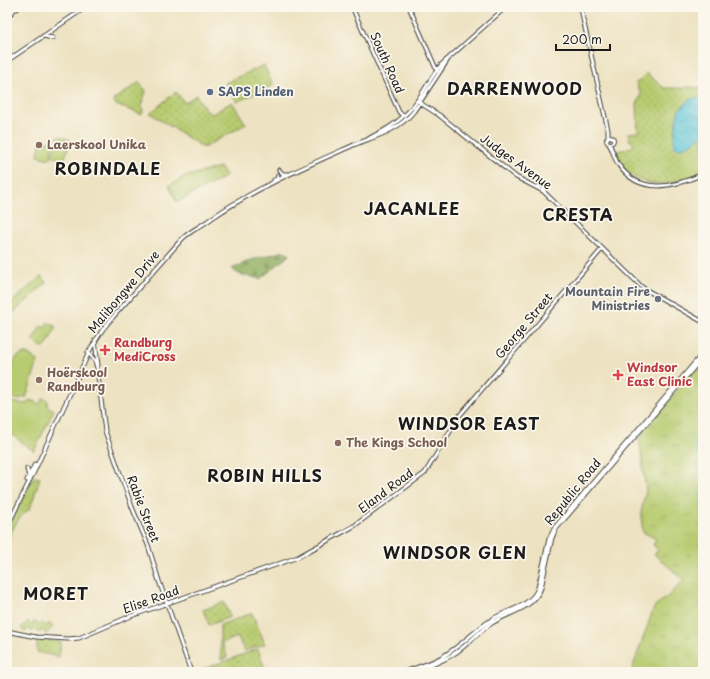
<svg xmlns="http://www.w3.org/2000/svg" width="710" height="679" viewBox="0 0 710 679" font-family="'Playpen Sans',sans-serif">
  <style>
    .grass { fill: url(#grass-tufts); stroke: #6a7446 }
    .forest { fill: url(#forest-firs); stroke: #56663f }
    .park { fill: url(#park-dots); stroke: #6a7446 }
    .garden { fill: #b7cb6f; stroke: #6a7446 }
    .water { fill: url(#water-waves); stroke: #3c707a }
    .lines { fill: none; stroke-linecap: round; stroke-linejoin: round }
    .stream { stroke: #5cc5d8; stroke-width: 1 }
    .secondary-casing { stroke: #3b3a35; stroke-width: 5 }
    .secondary { stroke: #fff; stroke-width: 3 }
    .service-dot { fill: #5c6f8a; stroke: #fbf7ec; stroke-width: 1.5 }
    .education-dot { fill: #8d6e63; stroke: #fbf7ec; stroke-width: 1.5 }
    .worship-dot { fill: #6b7280; stroke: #fbf7ec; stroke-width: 1.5 }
    .health-dot { fill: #e0444e; stroke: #fbf7ec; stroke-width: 1.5 }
    .labels { text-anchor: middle; stroke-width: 3.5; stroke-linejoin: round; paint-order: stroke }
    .street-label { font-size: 12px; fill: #1c1c1c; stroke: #fbf7ec }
    .service-label { font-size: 12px; font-weight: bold; fill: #4e5e75; stroke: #fbf7ec; text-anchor: start }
    .education-label { font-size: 12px; font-weight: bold; fill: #785e54; stroke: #fbf7ec; text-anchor: start }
    .worship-label { font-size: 12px; font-weight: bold; fill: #5b616d; stroke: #fbf7ec; text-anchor: end }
    .health-label { font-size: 12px; font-weight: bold; fill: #be3a42; stroke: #fbf7ec; text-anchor: start }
    .district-label { font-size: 16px; font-weight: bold; letter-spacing: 1px; fill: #1c1c1c; stroke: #fbf7ec }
  </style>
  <defs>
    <pattern id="grass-tufts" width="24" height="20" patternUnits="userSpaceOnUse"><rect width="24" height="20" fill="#b7cb6f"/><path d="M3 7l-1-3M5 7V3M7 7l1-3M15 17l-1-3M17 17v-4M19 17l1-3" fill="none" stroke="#9dae60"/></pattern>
    <pattern id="forest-firs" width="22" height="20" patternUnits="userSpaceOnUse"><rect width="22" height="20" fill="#91af62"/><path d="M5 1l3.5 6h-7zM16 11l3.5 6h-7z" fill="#768e50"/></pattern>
    <pattern id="park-dots" width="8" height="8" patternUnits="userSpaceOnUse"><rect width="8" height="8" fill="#b7cb6f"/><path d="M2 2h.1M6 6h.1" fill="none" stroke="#9dae60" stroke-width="1.8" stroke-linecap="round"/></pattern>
    <pattern id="water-waves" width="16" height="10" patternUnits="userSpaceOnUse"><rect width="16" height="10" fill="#5cc5d8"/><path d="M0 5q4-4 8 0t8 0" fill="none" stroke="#4fa9b9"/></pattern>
  </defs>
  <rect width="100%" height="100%" fill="#fbf7ec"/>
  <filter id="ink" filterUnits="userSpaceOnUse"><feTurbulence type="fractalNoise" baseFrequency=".025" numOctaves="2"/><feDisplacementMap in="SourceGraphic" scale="8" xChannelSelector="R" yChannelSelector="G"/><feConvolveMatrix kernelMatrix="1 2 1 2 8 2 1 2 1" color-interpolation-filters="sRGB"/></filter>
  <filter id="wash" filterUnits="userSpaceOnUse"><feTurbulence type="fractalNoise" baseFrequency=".012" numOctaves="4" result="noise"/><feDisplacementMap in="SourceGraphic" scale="16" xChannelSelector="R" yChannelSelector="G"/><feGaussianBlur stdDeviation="0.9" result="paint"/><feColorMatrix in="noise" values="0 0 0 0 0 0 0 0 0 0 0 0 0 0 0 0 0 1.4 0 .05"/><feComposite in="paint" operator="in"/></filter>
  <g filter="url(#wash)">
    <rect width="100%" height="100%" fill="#ede2c1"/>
    <path class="grass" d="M 40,277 L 42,277 L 46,283 L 7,319 L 7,307 Z
      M 703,360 L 703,672 L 631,672 L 653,610 L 656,605 L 666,598 L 684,580 L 654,554 L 658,550 L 653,545 L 656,539 L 643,532 L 641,517 L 641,512 L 646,490 L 639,436 Z"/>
    <path class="forest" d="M 284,251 L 289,254 L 288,256 L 260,279 L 239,274 L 233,270 L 233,268 L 251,260 Z"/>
    <path class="park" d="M 264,65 L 273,85 L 237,102 L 225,83 Z
      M 646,73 L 664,88 L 684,88 L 689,87 L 703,88 L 703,173 C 677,181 653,193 629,173 C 622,167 617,160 616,152 L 634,146 L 632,141 L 630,141 L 628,133 L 638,132 L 637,105 L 641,94 L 636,83 Z
      M 140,82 L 143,88 L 146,90 L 142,106 L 143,112 L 141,114 L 116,105 L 113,100 Z
      M 176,92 L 185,103 L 196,95 L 208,112 L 212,114 L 232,102 L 246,124 L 205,147 L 202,147 L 150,113 Z
      M 220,167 L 227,176 L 177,202 L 169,186 L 184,177 Z
      M 34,477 L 40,478 L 30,509 C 18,515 13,530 7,541 L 7,530 L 33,478 Z
      M 224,602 L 230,617 L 209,625 L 203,610 Z
      M 252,613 L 265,644 L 244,651 L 238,637 L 222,643 L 227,657 L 221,660 L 220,641 L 220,625 Z
      M 37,638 L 61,642 L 59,657 L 37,652 Z
      M 258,649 L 265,669 L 258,672 L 195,672 Z"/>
    <path class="garden" d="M 58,136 L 71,140 L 64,160 L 52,156 Z
      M 41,140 L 53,142 L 50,159 L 38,156 Z
      M 48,322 L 56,327 L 47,345 L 44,348 L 32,341 L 41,326 L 44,328 Z
      M 22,354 L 28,354 L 38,361 L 26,398 L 24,397 C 20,400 16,400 12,398 C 1,391 12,367 16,358 Z
      M 43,398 L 48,401 L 47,406 L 54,410 L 34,451 L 7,431 L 7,413 L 10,402 L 26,404 L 30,400 L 40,404 Z
      M 28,621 L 32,625 L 35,621 L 39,625 L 42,622 L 46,626 L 49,623 L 53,627 L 46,634 L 42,630 L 39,633 L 35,629 L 32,632 L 28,628 L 25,632 L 21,628 Z"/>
    <path class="water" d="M 703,96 L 703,136 L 683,148 L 674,147 L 674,138 L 678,111 L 689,100 Z"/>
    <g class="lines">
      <path class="stream" d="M 702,515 L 701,500 L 701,490 L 699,475 L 699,461 L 695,447 L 695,434 L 698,426 L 698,423 L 701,420 C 699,414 697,409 703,405"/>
    </g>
  </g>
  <g filter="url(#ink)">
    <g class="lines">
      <defs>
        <path id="secondary" d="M 352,7 L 399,112 L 403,116
          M 409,7 L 437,71
          M 581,7 L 583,19 L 608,130 L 608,138
          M 7,9 L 17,9
          M 7,21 L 8,17 L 13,11
          M 43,36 L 53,38
          M 7,61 L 86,7
          M 417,101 L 439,115 L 516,177 L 543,191 L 643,288 L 703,322
          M606.5 140a3.5 3.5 0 1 1 7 0a3.5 3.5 0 1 1-7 0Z
          M 367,140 C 372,136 378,134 383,131 C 392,126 401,119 408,112 C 422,98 429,78 442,64 L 506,7
          M 609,144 C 613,150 614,158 618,164 C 639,196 674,187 703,174
          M 279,170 L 283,174 L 288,174
          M 274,180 L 277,179 L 278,175
          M 536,187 L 544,186 L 544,190 L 545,193
          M 95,340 L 98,365
          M 88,352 L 95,361 L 97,368 L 105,431 L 132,507 L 148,545 L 159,581 L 191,672
          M 27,469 L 29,477
          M 27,480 L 35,464
          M 7,527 L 33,474 L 91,348 L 103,329 L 113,317 L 182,239 C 191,230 202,226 212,218 C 257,187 307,166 356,144 C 377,136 399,130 414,111 L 449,58
          M 7,631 L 36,637 L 68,639 L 79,638 L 131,616 L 298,557 L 354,526 L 425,473 L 460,415 L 602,249
          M 405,672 C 417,667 430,664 442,657 C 460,647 474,631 491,620 C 506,610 531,607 538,588 L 549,539 L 555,527 L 703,353
          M 414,672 C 429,666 445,661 458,651 C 470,642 480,631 492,623 C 509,612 533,609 541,588 L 552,538 L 556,529 L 703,357"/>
      </defs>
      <use href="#secondary" class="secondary-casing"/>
      <use href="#secondary" class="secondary"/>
    </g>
  </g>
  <circle class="service-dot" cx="210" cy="92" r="4"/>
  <g class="education-dot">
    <circle cx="39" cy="145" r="4"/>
    <circle cx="39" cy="380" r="4"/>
    <circle cx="338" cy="443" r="4"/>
  </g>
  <circle class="worship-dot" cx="658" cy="299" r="4"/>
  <g class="health-dot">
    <path d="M103 344h4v4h4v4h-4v4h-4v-4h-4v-4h4z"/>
    <path d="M616 369h4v4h4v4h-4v4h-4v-4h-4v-4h4z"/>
  </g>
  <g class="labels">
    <g class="street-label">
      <text transform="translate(387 63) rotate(66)" y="4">South Road</text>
      <text transform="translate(516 162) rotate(36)" y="4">Judges Avenue</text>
      <text transform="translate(124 292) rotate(-50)" y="4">Malibongwe Drive</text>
      <text transform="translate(524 326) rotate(-50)" y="4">George Street</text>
      <text transform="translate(386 491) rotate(-37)" y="4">Eland Road</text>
      <text transform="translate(573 492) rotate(-51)" y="4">Republic Road</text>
      <text transform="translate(143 509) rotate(69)" y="4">Rabie Street</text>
      <text transform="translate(151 600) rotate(-20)" y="4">Elise Road</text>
    </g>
    <g class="service-label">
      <text x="218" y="96">SAPS Linden</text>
    </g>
    <g class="education-label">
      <text x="47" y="149">Laerskool Unika</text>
      <text x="47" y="377">Hoërskool<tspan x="47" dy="14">Randburg</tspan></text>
      <text x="346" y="447">The Kings School</text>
    </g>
    <g class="worship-label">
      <text x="650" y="296">Mountain Fire<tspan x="650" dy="14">Ministries</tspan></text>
    </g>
    <g class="health-label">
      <text x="114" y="347">Randburg<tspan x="114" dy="14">MediCross</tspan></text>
      <text x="627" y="372">Windsor<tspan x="627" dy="14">East Clinic</tspan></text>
    </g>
    <g class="district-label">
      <text x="515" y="95">DARRENWOOD</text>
      <text x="108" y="175">ROBINDALE</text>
      <text x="412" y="215">JACANLEE</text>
      <text x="578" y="221">CRESTA</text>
      <text x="469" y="430">WINDSOR EAST</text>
      <text x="265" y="482">ROBIN HILLS</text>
      <text x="455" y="559">WINDSOR GLEN</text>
      <text x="56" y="600">MORET</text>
    </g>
  </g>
  <rect width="710" height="679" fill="none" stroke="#fbf7ec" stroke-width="24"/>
  <path d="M556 44v6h54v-6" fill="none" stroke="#1c1c1c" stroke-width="2"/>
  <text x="562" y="44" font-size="12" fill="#1c1c1c" stroke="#fbf7ec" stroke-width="3" paint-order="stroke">200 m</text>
</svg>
